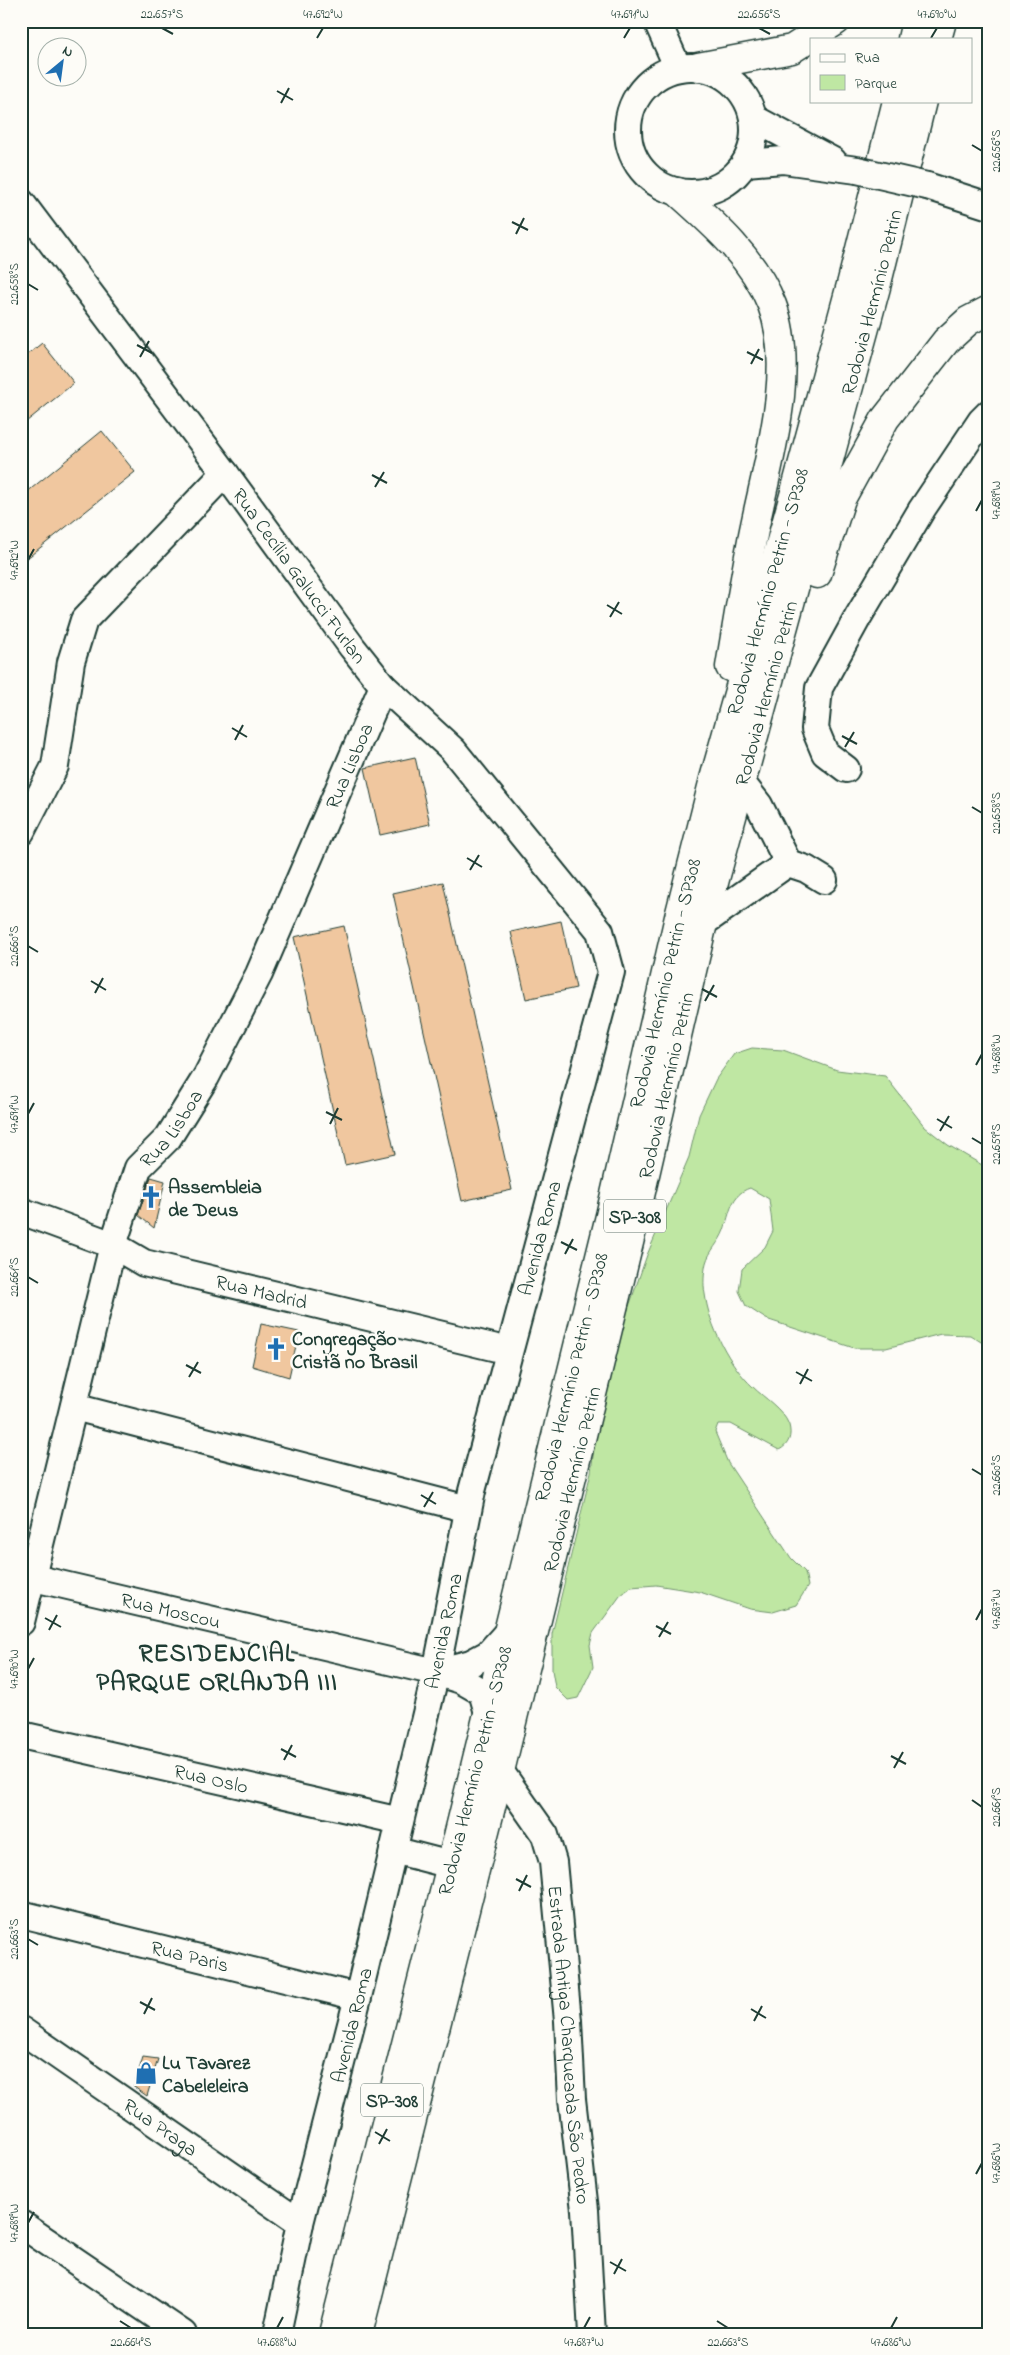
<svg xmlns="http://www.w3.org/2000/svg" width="1010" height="2355" viewBox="0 0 1010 2355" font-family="'Indie Flower',sans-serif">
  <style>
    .green { fill: #bfe7a3; stroke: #6f926c }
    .building { fill: #f0c79f; stroke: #1f3d34 }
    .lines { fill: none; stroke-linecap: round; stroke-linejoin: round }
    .minor-casing { stroke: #1f3d34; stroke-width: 30 }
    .major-casing { stroke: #1f3d34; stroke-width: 31 }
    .minor { stroke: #fdfcf7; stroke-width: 26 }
    .major { stroke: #fdfcf7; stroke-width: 28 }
    .minor-bridge-casing { stroke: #1f3d34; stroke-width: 30; stroke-linecap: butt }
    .minor-bridge { stroke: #fdfcf7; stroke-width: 26 }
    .ticks { fill: none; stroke: #1f3d34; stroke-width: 2 }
    .labels { text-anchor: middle; stroke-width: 5; stroke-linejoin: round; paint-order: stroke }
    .shield { fill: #fdfcf7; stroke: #62766e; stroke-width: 1 }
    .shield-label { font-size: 19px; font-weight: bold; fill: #1f3d34 }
    .street-label { font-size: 20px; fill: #1f3d34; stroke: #fdfcf7 }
    .poi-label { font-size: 20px; font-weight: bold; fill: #1f3d34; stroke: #fdfcf7; text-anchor: start }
    .district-label { font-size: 25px; font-weight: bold; letter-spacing: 1px; fill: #1f3d34; stroke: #fdfcf7 }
    .neatline { fill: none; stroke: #1f3d34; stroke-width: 2 }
    .ticks-label { font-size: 12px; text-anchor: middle; fill: #1f3d34 }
  </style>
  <rect width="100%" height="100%" fill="#fdfcf7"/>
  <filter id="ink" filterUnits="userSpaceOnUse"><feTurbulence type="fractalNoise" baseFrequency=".02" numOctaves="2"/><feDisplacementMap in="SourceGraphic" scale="10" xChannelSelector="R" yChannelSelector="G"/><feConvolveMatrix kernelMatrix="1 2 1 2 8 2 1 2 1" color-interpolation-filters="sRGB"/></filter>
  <g filter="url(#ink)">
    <path class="green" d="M 752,1048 L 783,1050 L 837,1070 L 885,1076 L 925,1127 L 948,1145 L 989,1169 L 989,1347 L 970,1335 L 941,1334 L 886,1348 L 854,1348 L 766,1319 L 746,1306 L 739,1291 L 742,1269 L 765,1247 L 773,1231 L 769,1199 L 750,1188 C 731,1194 730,1213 724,1230 C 720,1242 709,1251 706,1263 C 704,1271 703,1285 705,1294 C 709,1325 729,1365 753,1387 C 764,1398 783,1409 789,1425 C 792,1436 789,1445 779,1450 L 731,1424 L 718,1424 L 715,1432 L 728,1463 L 791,1558 L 805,1572 L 808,1586 L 796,1605 L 773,1612 L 750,1609 L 700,1592 L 656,1585 L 631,1587 L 620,1596 L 593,1633 L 590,1645 L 593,1667 L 578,1698 L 568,1700 L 555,1687 L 552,1670 L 552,1634 L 591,1472 L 597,1424 L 612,1355 L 647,1255 L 689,1157 L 699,1115 L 716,1079 L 734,1054 Z"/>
    <path class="building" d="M 42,343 L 74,383 L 21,426 L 21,360 Z
      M 102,431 L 135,472 L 21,563 L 21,497 Z
      M 415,757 L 430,824 L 380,835 L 365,768 Z
      M 443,882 L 512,1190 L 462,1201 L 393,893 Z
      M 561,921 L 576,988 L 526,999 L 511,932 Z
      M 344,926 L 395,1154 L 345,1165 L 294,937 Z
      M 151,1177 L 165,1181 L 154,1228 L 138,1215 Z
      M 261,1324 L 299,1332 L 289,1377 L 252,1366 Z
      M 143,2057 L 158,2059 L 147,2096 L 134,2087 Z"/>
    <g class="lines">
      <defs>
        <g id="minor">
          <path d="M 657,21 L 678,68"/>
          <circle cx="691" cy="130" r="63"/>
          <path d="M 753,118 L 833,161"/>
          <path d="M 746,163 L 783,160 L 857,170"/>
          <path d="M 927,186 L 989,206"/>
          <path id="s1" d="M 21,202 L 225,473 L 352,647 L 383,686 L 453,750 L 600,931 L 611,972 L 472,1491 L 436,1672 L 358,1997 L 300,2223 L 277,2334"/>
          <path d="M 846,769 L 825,753 L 815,729 L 819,688 L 858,617 L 922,509 L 981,421 L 989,413"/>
          <path d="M 741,782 L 759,805 L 788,863 L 806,869 L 824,880"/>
          <path d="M 21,832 L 55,766 L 71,662 L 84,620 L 225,473"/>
          <path d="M 703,923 L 788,863"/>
          <path id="s2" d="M 21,1211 L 113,1245 L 144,1263 L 509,1351"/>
          <path d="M 74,1407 L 468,1509"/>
          <path id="s3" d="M 21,1575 L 436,1672"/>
          <path id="s4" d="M 21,1622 L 113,1245 L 138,1168 L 168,1138 L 206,1077 L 259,974 L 383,686"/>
          <path d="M 488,1713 L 482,1692 L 461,1680 L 436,1672 L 471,1663 L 488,1654 L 506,1634"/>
          <path id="s5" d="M 21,1735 L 400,1821"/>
          <path id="s6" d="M 500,1771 L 545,1835 L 553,1862 L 568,2021 L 572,2099 L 585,2210 L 592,2334"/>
          <path d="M 393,1850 L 451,1865"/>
          <path id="s7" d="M 21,1914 L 358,1997"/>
          <path id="s8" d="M 21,2030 L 300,2223"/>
          <path d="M 21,2224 L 183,2334"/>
        </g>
        <g id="major">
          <path d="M 912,39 L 916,21"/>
          <path d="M 937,39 L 942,21"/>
          <path d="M 698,67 L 792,49 L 836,21"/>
          <path d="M 678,192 C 714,224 754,259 772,305 C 798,372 765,471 752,540 C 744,582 737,624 730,667"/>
          <path d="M 817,574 L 841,499 L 885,419 L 946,341 L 968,321 L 989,310"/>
          <path id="s9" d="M 333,2334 L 451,1865 L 610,1216 L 679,917 L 714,779 L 795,492 L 852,281 L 897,101"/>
          <path id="s10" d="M 358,2334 L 500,1771 L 634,1222 L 703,923 L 876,287 L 922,101"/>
        </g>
      </defs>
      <use href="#minor" class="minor-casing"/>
      <use href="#major" class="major-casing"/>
      <use href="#minor" class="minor"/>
      <use href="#major" class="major"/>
      <defs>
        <path id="minor-bridge" d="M 857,170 L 927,186"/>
      </defs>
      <use href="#minor-bridge" class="minor-bridge-casing"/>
      <use href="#minor-bridge" class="minor-bridge"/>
    </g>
  </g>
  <path class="ticks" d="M 162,28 L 173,34M 759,28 L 770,34M 317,38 L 323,28M 624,38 L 630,28M 931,38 L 937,28M 277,91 L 293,100M 281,103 L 289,88M 972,145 L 982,151M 512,222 L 528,230M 516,234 L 524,218M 28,284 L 38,290M 137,345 L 152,353M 747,352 L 763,360M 140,357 L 149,341M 751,364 L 759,349M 372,475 L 387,483M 375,487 L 384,472M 976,511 L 982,500M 28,560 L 34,549M 607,605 L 622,614M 610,617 L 619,602M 232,728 L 247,737M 842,736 L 857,744M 235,740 L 243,725M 845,747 L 854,732M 972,807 L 982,813M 467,858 L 482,867M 470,870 L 479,855M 28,946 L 38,952M 91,981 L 106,990M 702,989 L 717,997M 95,993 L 103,978M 705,1001 L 714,985M 976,1065 L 982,1054M 326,1112 L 342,1120M 28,1114 L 34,1103M 937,1119 L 952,1128M 330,1124 L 338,1108M 940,1131 L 949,1116M 972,1138 L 982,1144M 561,1242 L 577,1250M 565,1254 L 573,1239M 28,1277 L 38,1283M 186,1365 L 201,1373M 796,1372 L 812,1381M 189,1377 L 198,1362M 800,1384 L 808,1369M 972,1469 L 982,1475M 421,1495 L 436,1504M 424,1507 L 433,1492M 45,1618 L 61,1627M 976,1620 L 982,1609M 656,1626 L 671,1634M 49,1630 L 57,1615M 659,1637 L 668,1622M 28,1669 L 34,1658M 281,1749 L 296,1757M 891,1756 L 906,1764M 284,1760 L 292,1745M 894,1768 L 903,1752M 972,1800 L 982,1807M 516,1879 L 531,1887M 519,1891 L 527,1875M 28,1939 L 38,1945M 140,2002 L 155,2010M 751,2009 L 766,2018M 144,2014 L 152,1998M 754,2021 L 762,2006M 375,2132 L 390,2141M 379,2144 L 387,2129M 976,2174 L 982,2163M 28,2223 L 34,2212M 610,2262 L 626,2271M 614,2274 L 622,2259M 120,2321 L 131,2328M 717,2321 L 728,2328M 277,2328 L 283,2317M 584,2328 L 590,2317M 891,2328 L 897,2317"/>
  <defs>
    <symbol id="church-bare" viewBox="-9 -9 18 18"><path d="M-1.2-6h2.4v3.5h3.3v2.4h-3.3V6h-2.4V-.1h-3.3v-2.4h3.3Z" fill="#1f6fb2" stroke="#fdfcf7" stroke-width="2.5" paint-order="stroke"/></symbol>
    <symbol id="shop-bare" viewBox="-9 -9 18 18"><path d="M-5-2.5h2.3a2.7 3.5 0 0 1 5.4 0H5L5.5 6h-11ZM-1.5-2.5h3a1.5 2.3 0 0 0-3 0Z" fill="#1f6fb2" stroke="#fdfcf7" stroke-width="2.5" paint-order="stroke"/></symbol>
  </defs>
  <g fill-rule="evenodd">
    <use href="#church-bare" x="135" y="1181" width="32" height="32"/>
    <use href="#church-bare" x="260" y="1333" width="32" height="32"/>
    <use href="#shop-bare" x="130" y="2057" width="32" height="32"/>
  </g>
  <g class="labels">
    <g class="shield">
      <rect x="604" y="1199.5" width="62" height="33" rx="4"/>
      <rect x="361" y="2083.5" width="62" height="33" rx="4"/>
    </g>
    <g class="shield-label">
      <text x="635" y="1223">SP-308</text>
      <text x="392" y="2107">SP-308</text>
    </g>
    <g class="street-label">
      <text dy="7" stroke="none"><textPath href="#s10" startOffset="2096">Rodovia Hermínio Petrin</textPath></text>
      <text dy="7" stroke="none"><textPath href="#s1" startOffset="466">Rua Cecília Galucci Furlan</textPath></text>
      <text dy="7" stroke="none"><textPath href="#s9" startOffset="1796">Rodovia Hermínio Petrin - SP308</textPath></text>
      <text dy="7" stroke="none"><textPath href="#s10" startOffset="1691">Rodovia Hermínio Petrin</textPath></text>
      <text dy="7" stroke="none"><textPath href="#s4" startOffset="926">Rua Lisboa</textPath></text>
      <text dy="7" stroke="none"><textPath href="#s9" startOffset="1391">Rodovia Hermínio Petrin - SP308</textPath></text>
      <text dy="7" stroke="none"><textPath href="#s10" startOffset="1286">Rodovia Hermínio Petrin</textPath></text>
      <text dy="7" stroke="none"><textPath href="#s4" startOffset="521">Rua Lisboa</textPath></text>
      <text transform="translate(539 1238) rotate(-75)" y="7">Avenida Roma</text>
      <text dy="7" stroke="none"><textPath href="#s2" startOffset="255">Rua Madrid</textPath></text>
      <text dy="7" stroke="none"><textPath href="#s9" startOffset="986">Rodovia Hermínio Petrin - SP308</textPath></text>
      <text dy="7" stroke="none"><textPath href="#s10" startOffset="881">Rodovia Hermínio Petrin</textPath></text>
      <text dy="7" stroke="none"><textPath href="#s3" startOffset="154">Rua Moscou</textPath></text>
      <text transform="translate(443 1631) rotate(-78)" y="7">Avenida Roma</text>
      <text dy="7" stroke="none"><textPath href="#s9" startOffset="581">Rodovia Hermínio Petrin - SP308</textPath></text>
      <text dy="7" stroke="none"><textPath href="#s5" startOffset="195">Rua Oslo</textPath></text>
      <text dy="7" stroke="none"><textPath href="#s7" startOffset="174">Rua Paris</textPath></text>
      <text transform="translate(351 2025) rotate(-76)" y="7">Avenida Roma</text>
      <text dy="7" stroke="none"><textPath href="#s6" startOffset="290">Estrada Antiga Charqueada São Pedro</textPath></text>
      <text dy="7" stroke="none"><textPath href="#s8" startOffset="170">Rua Praga</textPath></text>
    </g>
    <g class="poi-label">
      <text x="168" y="1193">Assembleia<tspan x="168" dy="23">de Deus</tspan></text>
      <text x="292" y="1345">Congregação<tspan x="292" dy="23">Cristã no Brasil</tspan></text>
      <text x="162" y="2069">Lu Tavarez<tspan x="162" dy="23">Cabeleleira</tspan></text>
    </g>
    <g class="district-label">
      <text x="217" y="1661">RESIDENCIAL<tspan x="217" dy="29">PARQUE ORLANDA III</tspan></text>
    </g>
  </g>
  <rect width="1010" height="2355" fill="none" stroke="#fdfcf7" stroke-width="55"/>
  <rect x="810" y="38" width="162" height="65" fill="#fdfcf7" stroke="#a4b0a9"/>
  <rect x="820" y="54" width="25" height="8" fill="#fdfcf7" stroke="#a4b0a9"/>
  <text x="855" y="62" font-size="15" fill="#1f3d34">Rua</text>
  <rect x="820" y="75" width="25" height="15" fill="#bfe7a3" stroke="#a4b0a9"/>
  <text x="855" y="88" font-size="15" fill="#1f3d34">Parque</text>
  <g transform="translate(62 62) rotate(29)"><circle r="24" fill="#fdfcf7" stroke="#a4b0a9"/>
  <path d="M0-4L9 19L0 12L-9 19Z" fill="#1f6fb2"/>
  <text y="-8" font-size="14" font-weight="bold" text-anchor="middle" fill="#1f3d34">N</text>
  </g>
  <rect x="28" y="28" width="954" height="2300" class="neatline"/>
  <g class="ticks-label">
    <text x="162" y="18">22.657°S</text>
    <text x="323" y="18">47.692°W</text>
    <text x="630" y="18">47.691°W</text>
    <text x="759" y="18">22.656°S</text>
    <text x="937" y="18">47.690°W</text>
    <text transform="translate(996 151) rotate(-90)" y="4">22.656°S</text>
    <text transform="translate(14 284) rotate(-90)" y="4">22.658°S</text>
    <text transform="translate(996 500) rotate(-90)" y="4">47.689°W</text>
    <text transform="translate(14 560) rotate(-90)" y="4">47.692°W</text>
    <text transform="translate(996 813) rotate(-90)" y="4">22.658°S</text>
    <text transform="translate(14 946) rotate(-90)" y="4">22.660°S</text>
    <text transform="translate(996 1054) rotate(-90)" y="4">47.688°W</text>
    <text transform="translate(14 1114) rotate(-90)" y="4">47.691°W</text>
    <text transform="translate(996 1144) rotate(-90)" y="4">22.659°S</text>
    <text transform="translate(14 1277) rotate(-90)" y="4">22.661°S</text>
    <text transform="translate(996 1475) rotate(-90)" y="4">22.660°S</text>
    <text transform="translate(996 1609) rotate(-90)" y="4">47.687°W</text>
    <text transform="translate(14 1669) rotate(-90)" y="4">47.690°W</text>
    <text transform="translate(996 1807) rotate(-90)" y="4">22.661°S</text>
    <text transform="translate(14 1939) rotate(-90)" y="4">22.663°S</text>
    <text transform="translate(996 2163) rotate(-90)" y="4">47.686°W</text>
    <text transform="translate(14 2223) rotate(-90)" y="4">47.689°W</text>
    <text x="131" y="2346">22.664°S</text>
    <text x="277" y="2346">47.688°W</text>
    <text x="584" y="2346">47.687°W</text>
    <text x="728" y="2346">22.663°S</text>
    <text x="891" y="2346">47.686°W</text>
  </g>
</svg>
